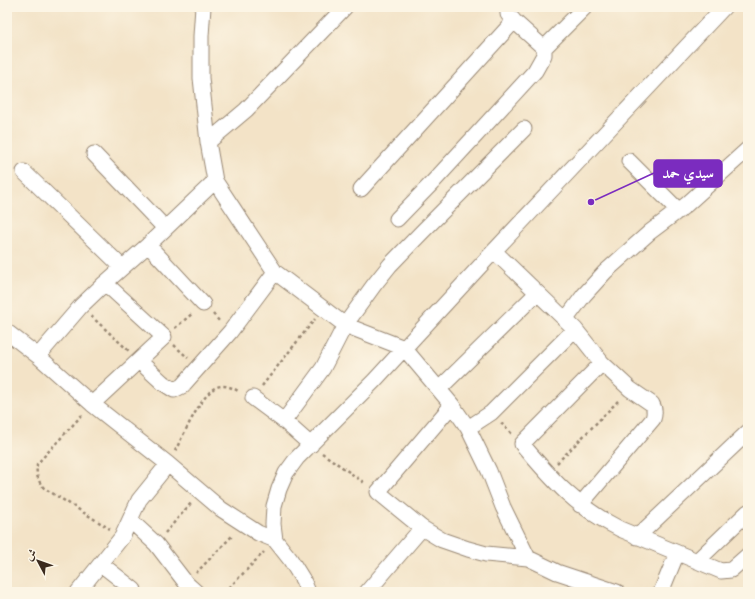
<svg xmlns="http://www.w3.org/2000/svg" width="755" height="599" viewBox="0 0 755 599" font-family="'Sorts Mill Goudy',Amiri,serif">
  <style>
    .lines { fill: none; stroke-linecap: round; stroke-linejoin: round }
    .minor-casing { stroke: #978672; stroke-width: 17 }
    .path { stroke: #978672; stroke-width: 2.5; stroke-dasharray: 3 3; stroke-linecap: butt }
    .minor { stroke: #fff; stroke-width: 15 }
    .leader { fill: none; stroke: #7b2cbf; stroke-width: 1.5 }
    .callout-dot { fill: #7b2cbf; stroke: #fcf5e5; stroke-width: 1.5 }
    .callout { fill: #7b2cbf; stroke: #7b2cbf; stroke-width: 1.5 }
    .callout-label { font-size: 15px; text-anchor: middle; font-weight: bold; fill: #fff }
  </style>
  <rect width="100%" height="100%" fill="#fcf5e5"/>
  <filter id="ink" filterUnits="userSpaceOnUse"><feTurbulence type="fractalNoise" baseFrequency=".025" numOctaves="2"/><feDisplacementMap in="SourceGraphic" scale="8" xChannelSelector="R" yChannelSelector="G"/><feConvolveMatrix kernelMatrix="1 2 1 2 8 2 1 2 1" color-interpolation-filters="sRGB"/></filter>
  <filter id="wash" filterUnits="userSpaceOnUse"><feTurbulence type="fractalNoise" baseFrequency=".012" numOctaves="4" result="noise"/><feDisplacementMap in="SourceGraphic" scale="16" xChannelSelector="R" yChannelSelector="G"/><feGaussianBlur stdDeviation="0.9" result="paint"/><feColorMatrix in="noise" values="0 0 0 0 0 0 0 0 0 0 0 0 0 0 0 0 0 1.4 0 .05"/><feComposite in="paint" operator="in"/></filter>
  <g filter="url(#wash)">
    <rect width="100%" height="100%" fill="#f3e3c7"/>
  </g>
  <g filter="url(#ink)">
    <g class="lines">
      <defs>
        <path id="minor" d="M 203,7 L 201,36 L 201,78 L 208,142 L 215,181 L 275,272 L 345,325 L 404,348 L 452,405 L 468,428 L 489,471 L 503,507 L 528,558
          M 508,7 L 508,14 L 514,21 L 544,48
          M 208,142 L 246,110 L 345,7
          M 94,154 L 165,228
          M 629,161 L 679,211
          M 24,172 L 122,267
          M 361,189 L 514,21
          M 397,219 L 432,183 L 535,71 L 544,55 L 544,48 L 585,7
          M 148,245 L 203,304
          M 494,251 L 575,329 L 602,363 L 630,389 L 652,404 C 655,409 655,413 653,419 L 580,505
          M 566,319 L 584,295 L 605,272 L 650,232 L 686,205 L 748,149
          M 7,332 L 38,356 L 92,404 L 168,464 L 221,509 L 258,533 L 275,540
          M 38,356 L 81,306 L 105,283 L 148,245 L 215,181
          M 139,361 L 163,383 L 174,390 L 182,386 L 230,332 L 275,272
          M 602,363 L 522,444 C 553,481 576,507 620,529 L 721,571 L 731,570 L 748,555
          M 439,389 L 537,293
          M 253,398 L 284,421 L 311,445
          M 92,404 L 164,337 L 105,283
          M 452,405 L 378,492 L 422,528 L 442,540 L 468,549 L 486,554 L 528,558 L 557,572 L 617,592
          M 284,421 L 323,368 L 345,325 L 374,285 L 390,265 L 422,232 L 524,129
          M 468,428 L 491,413 L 575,329
          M 130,520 L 156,544 L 186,583 L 196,592
          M 637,537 L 748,432
          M 697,561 L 748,512
          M 101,564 L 134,590 L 132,592
          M 78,592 L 122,537 L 139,500 L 168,464
          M 308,592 L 303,580 L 290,559 L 275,540 L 273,524 L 274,506 L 279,489 L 286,473 L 297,458 L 374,381 L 494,251 L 724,7
          M 367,592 L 422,528
          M 661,592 L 677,553"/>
      </defs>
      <use href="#minor" class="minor-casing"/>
      <path class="path" d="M 213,314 L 220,322
        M 91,316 L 129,351
        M 175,328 L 193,313
        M 174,345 L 188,358
        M 262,386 L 315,319
        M 82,415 L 37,464 C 36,474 37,480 44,488 L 110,529
        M 501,423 L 512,434
        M 175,451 C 182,438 203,391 217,387 C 225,384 233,388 240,392
        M 322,453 L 366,484
        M 557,463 L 620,399
        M 165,533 L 192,502
        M 196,573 L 233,535
        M 225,592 L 264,552"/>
      <use href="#minor" class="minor"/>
    </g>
  </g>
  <path class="leader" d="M591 202L654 173"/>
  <circle class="callout-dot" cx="591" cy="202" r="4"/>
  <rect class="callout" x="654" y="160" width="68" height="27" rx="4"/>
  <g class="callout-label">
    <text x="688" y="178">سيدي حمد</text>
  </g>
  <rect width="755" height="599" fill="none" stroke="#fcf5e5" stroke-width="24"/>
  <g transform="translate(38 561) rotate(311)" stroke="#fcf5e5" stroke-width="3" paint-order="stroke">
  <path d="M0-3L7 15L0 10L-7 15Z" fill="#3b2a1e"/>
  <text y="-6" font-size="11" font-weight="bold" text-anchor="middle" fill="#3b2a1e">ش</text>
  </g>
</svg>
